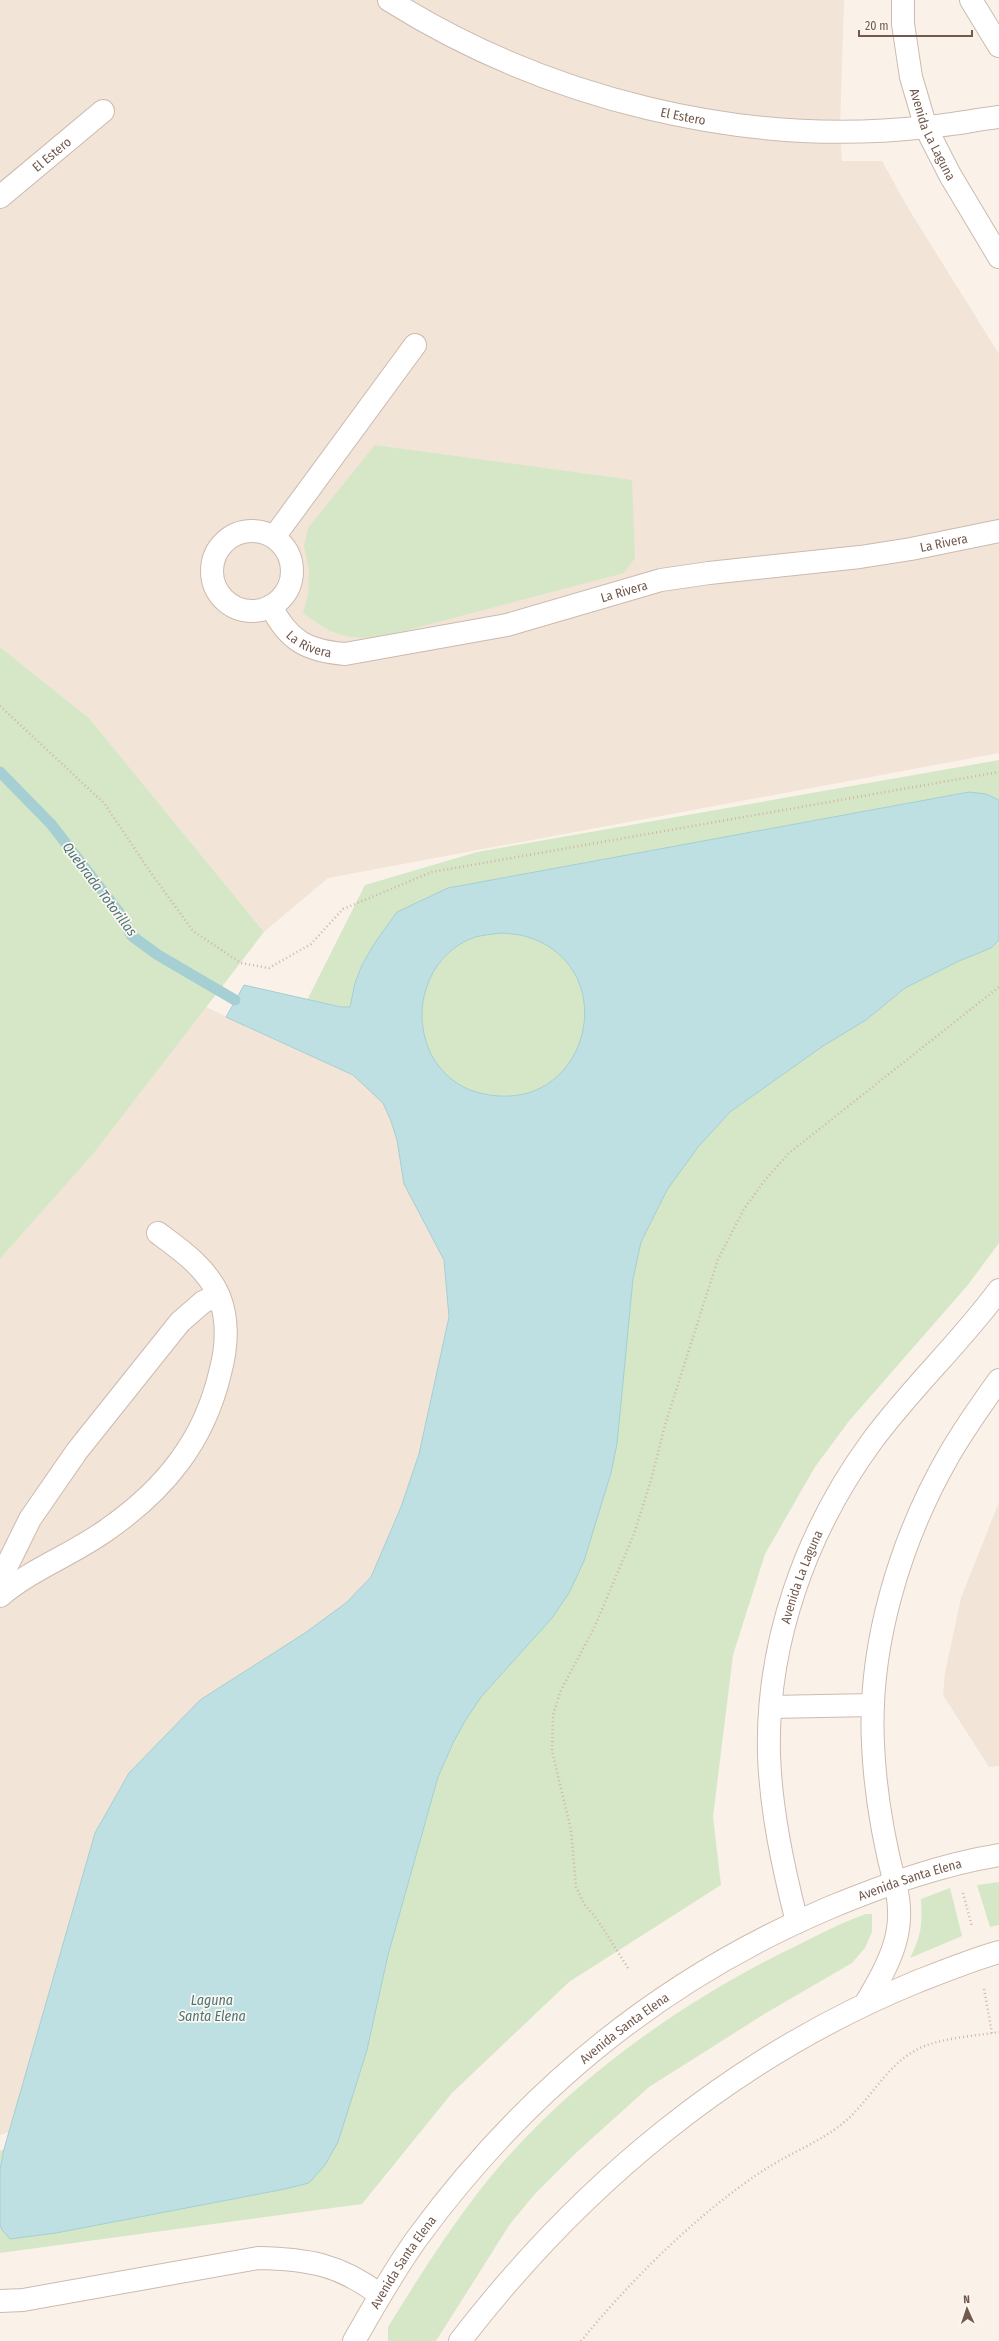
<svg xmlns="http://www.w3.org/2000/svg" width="999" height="2341" viewBox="0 0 999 2341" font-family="'Fira Sans Condensed',sans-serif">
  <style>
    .residential { fill: #f2e4d7 }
    .green { fill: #d6e7c7 }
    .water { fill: #bee0e3; stroke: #a5cfd3; fill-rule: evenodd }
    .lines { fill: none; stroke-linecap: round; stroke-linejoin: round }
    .stream { stroke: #a5cfd3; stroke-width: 11 }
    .street-casing { stroke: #ccbaaf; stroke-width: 24 }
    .secondary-casing { stroke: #d0bcb0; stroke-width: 24 }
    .path { stroke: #d2b4a5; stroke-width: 2.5; stroke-dasharray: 1 3; stroke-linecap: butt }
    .street { stroke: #fff; stroke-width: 22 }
    .secondary { stroke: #fff; stroke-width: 22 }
    .labels { text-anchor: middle; stroke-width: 3.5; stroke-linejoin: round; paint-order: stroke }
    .street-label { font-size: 13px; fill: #72594e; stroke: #fdf6ee }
    .water-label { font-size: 14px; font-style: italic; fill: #47777d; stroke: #fdf6ee }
  </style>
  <rect width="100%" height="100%" fill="#faf2e8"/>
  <path class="residential" d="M 0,0 L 844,0 L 840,131 L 842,161 L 882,161 L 908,208 L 999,354 L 999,753 L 328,878 L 264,932 L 89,718 L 0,647 Z
    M 206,1007 L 353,1075 L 383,1103 L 391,1121 L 397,1140 L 404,1184 L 444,1260 L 449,1317 L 419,1454 L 401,1507 L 371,1577 L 346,1603 L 305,1633 L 200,1700 L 129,1773 L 113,1800 L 95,1833 L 9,2132 L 0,2135 L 0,1259 L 94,1153 Z
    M 999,1502 L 999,1766 L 989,1767 L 943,1695 L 945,1673 L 961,1598 Z"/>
  <path class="green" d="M 375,445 L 632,480 L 635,558 L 624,573 L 381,637 C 342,639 335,636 303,613 L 308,595 L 309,570 L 304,546 L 308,528 Z
    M 0,647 L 89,718 L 264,932 L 94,1153 L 0,1259 Z
    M 999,760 L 999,1243 L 967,1286 L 849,1421 L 815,1467 L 765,1554 L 733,1655 L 713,1817 L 721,1885 L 569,1982 L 452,2093 L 362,2204 L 0,2253 L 0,2151 L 4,2149 L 9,2132 L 95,1833 L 129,1773 L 200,1700 L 305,1633 L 346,1603 L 371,1578 L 401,1507 L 419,1454 L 449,1317 L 444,1259 L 404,1184 L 397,1140 L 391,1121 L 383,1103 L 353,1075 L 285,1044 L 365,885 L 477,852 Z
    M 999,1882 L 999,1925 L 990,1927 L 977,1885 Z
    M 950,1888 L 962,1936 L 910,1958 C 922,1934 922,1925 921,1899 Z
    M 866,1914 L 872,1914 L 872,1932 L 865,1948 L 852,1963 L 766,2013 L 649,2087 L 578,2151 L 534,2195 L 510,2224 L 436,2341 L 388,2341 L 388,2327 C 417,2280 446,2234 480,2190 C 560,2087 681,2001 798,1945 C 820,1934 842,1922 866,1914 Z"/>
  <path class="water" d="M 969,792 L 986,794 L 999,800 L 999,940 L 991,948 L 959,961 L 905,988 L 866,1020 L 823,1046 L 730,1112 L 698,1147 L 667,1190 L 641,1242 L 633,1279 L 617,1444 L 611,1473 L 584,1561 L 569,1593 L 552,1618 L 481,1697 L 465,1721 L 453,1743 L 438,1777 L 388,1955 L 367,2050 L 338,2142 L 325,2165 L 309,2183 L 285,2189 L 56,2233 L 10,2239 L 2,2230 L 0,2225 L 0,2170 L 4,2149 L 95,1833 L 129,1773 L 200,1700 L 305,1633 L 346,1603 L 371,1577 L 401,1507 L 419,1454 L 449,1317 L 444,1260 L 404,1184 L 397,1140 L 391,1121 L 383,1103 L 353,1075 L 226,1017 L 244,985 L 341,1007 L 350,1007 L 355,983 L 362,965 L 374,944 L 397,912 L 448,888 ZM 502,933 C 510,934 520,934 528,937 C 627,969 587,1120 480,1093 C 454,1087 433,1066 426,1041 C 413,1001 432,952 475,937 C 483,935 493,934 502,933 Z"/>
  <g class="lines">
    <path class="stream" d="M 0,772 L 51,824 L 118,911 L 132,936 L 158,955 L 235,1000"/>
    <defs>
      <g id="street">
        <path id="s1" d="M 389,0 C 545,98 743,148 926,127 C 951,125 975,120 999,117"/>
        <path id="s2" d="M 903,0 L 903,24 L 911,77 L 926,128 L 950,175 L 999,257"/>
        <path d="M 971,0 L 999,46"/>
        <path id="s3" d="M 0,197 L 103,111"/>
        <circle cx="252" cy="571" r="40"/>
        <path d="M 274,537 L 415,345"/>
        <path id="s4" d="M 271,606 C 288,641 308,651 345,654 L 507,625 L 661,580 L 709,573 L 860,557 L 911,549 L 999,531"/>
        <path d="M 0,1580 L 30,1519 L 77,1451 L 180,1322 L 203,1302 L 218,1295"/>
        <path d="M 0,1596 C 33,1568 74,1554 108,1529 C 165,1489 204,1441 220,1373 C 227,1347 229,1321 219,1296 C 207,1268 181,1250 158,1233"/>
        <path d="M 771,1707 L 873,1705"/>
        <path d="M 895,1884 C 883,1838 875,1791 873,1744 C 868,1646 900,1540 949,1455 C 964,1429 981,1405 999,1380"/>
        <path id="s5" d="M 797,1922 C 783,1867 771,1811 769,1755 C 766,1643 806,1531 872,1441 C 911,1388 960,1343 999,1290"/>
        <path d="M 0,2301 L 23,2300 L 258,2258 C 307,2259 340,2264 380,2295"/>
      </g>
      <g id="secondary">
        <path d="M 866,2003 C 889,1963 908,1931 895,1884"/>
        <path id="s6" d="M 354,2341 C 374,2306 394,2270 418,2237 C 525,2091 663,1978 831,1907 C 885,1885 942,1864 999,1855"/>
        <path d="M 460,2341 C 580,2185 733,2057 916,1982 C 944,1971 971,1960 999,1952"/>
      </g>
    </defs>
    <use href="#street" class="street-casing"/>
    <use href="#secondary" class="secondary-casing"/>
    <path class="path" d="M 0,706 L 104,803 L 151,873 L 193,931 L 241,963 L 269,968 L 311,944 L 343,909 L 432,872 L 999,772
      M 963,1893 L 972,1927
      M 628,1968 L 597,1919 L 584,1904 L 576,1887 L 571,1830 L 552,1751 L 553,1715 L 561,1690 L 594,1628 L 634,1534 L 651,1480 L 665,1425 L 718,1259 L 744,1209 L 765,1180 L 789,1153 L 999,987
      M 984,1989 L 992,2033
      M 581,2341 C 632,2279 695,2216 761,2172 C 789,2153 824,2141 849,2118 C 872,2096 888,2065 916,2050 C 938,2038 975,2036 999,2032"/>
    <use href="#street" class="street"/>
    <use href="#secondary" class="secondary"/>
  </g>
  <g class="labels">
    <g class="street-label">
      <text dy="5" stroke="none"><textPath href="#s1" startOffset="318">El Estero</textPath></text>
      <text dy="5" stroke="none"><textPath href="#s2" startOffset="139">Avenida La Laguna</textPath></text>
      <text dy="5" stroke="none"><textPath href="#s3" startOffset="67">El Estero</textPath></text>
      <text dy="5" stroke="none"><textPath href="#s4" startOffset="704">La Rivera</textPath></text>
      <text dy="5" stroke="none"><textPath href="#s4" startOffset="380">La Rivera</textPath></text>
      <text dy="5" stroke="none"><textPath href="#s4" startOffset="56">La Rivera</textPath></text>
      <text dy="5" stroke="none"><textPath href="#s5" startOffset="352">Avenida La Laguna</textPath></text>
      <text dy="5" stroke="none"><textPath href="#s6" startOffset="741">Avenida Santa Elena</textPath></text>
      <text dy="5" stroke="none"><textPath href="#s6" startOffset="417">Avenida Santa Elena</textPath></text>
      <text dy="5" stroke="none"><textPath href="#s6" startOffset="93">Avenida Santa Elena</textPath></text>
    </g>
    <g class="water-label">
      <text transform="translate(100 889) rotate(53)" y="5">Quebrada Totorillas</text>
      <text x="212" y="2005">Laguna<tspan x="212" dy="16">Santa Elena</tspan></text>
    </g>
  </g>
  <g transform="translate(967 2309) rotate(357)" stroke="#fdf6ee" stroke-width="3" paint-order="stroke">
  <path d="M0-3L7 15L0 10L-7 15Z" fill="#72594e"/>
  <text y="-6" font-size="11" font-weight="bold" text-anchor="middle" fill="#72594e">N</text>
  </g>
  <path d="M859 30v6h113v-6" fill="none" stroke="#72594e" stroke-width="2"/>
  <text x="865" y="30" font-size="12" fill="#72594e" stroke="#fdf6ee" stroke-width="3" paint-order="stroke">20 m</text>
</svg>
